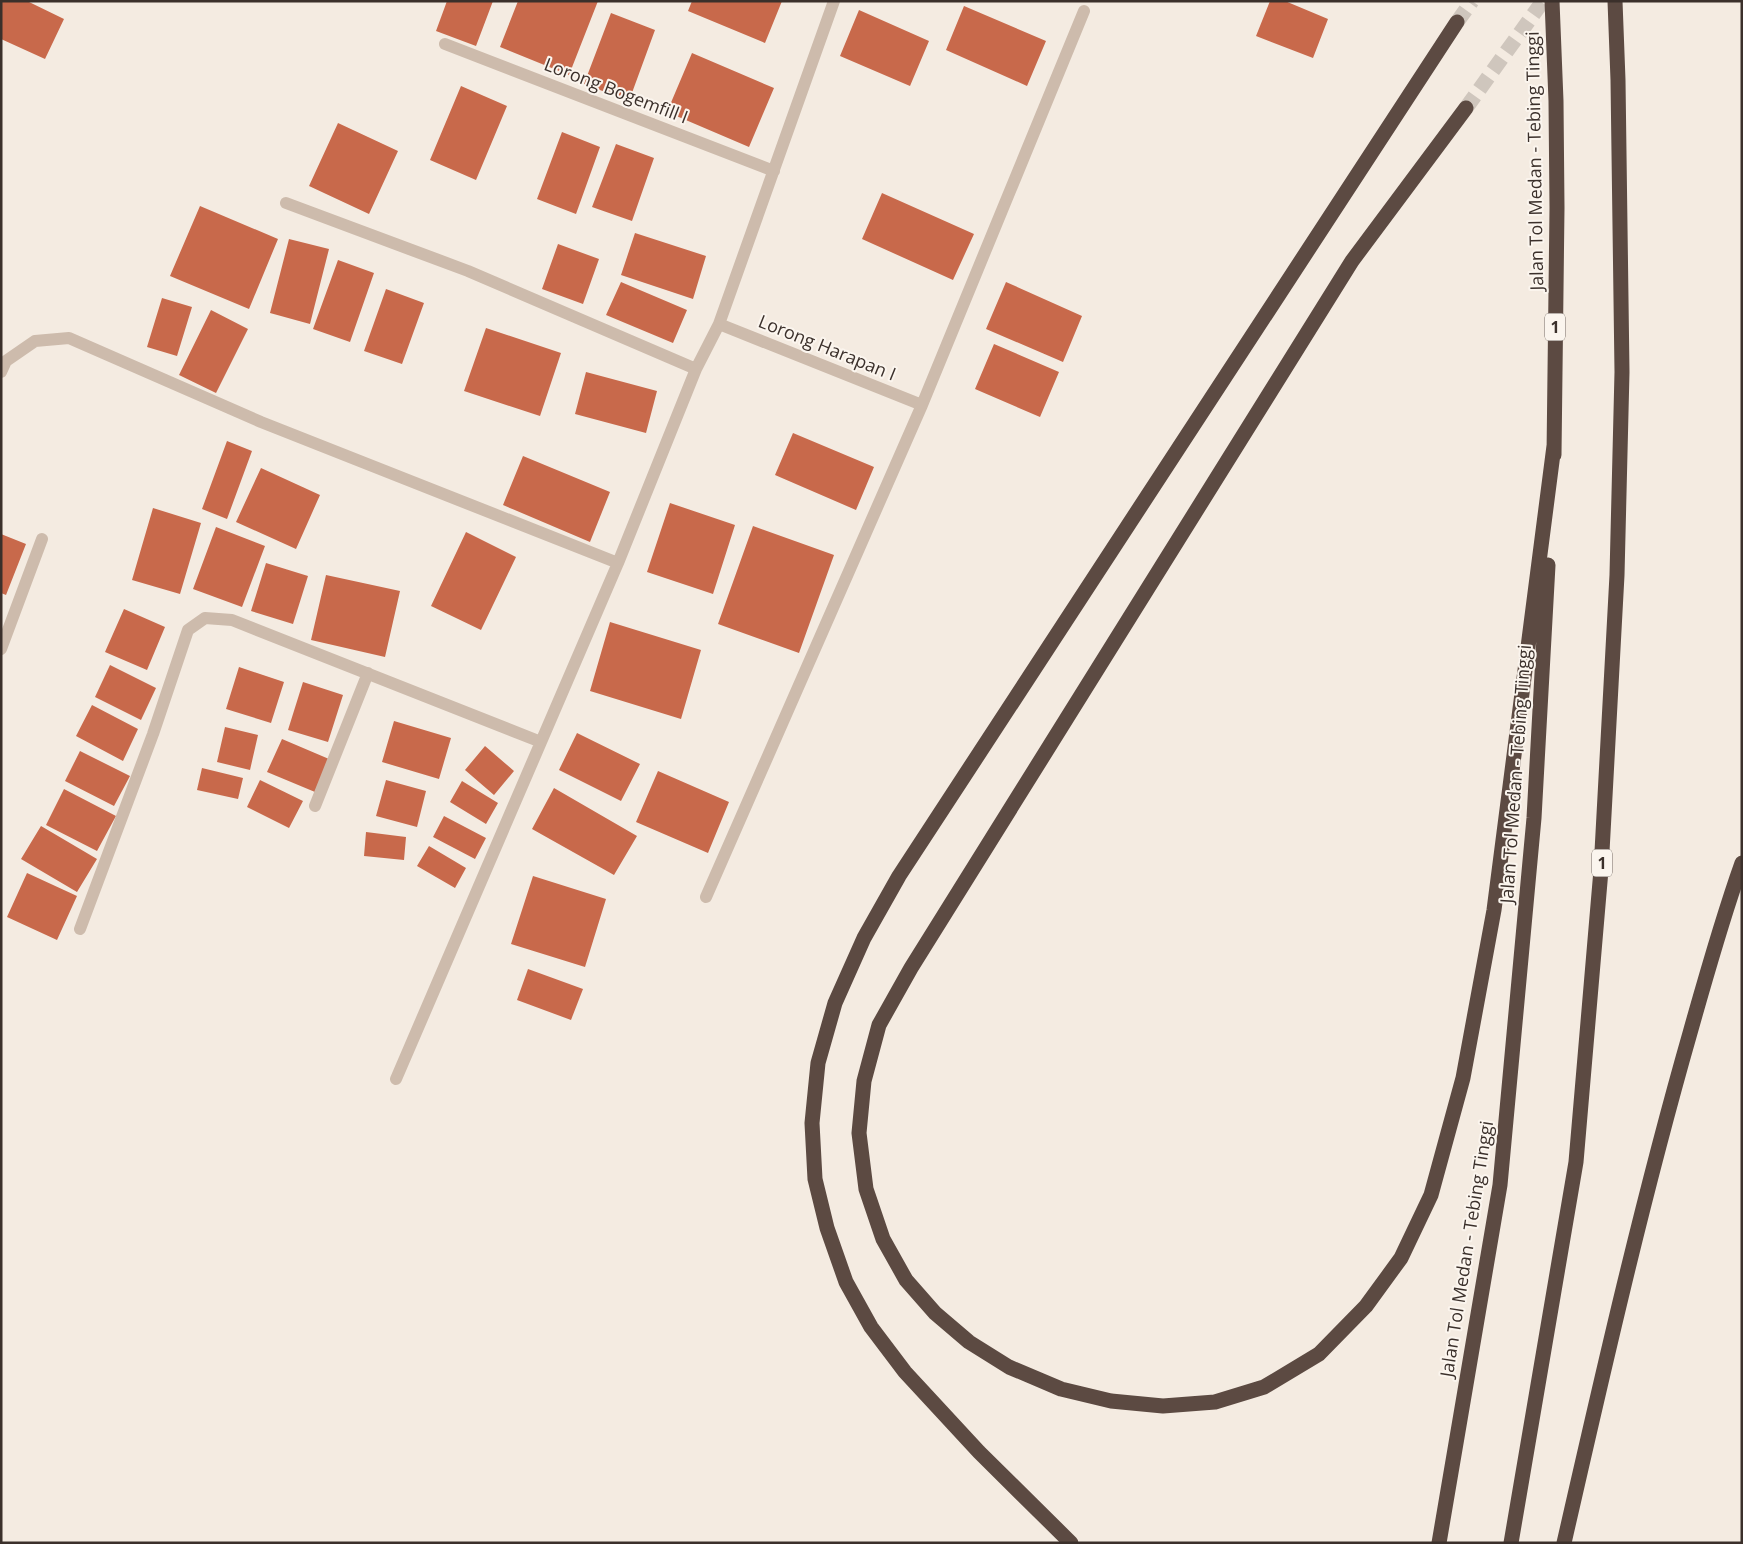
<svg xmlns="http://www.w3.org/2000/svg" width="1743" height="1544" viewBox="0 0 1743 1544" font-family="'Open Sans',sans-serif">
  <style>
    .building { fill: #c8694b }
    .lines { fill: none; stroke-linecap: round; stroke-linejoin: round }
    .highway-tunnel { stroke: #cfc6bd; stroke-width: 15; stroke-dasharray: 15 8; stroke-linecap: butt }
    .minor { stroke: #cdbbac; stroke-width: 12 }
    .highway { stroke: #5c4a42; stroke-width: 15 }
    .labels { text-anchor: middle; stroke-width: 4; stroke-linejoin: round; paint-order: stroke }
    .shield { fill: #fbf5ee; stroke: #756b66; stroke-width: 1 }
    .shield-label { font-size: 16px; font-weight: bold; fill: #3b302b }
    .street-label { font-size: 18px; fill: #3b302b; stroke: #fbf5ee }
  </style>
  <rect width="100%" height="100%" fill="#f4ebe1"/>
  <path class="building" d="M 1,1 L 27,1 L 64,19 L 45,59 L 1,39 Z
    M 447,1 L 493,1 L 476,46 L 436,31 Z
    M 518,1 L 598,1 L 569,75 L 500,47 Z
    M 692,1 L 782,1 L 765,43 L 688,11 Z
    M 1270,1 L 1285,1 L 1328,19 L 1313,58 L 1256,36 Z
    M 964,6 L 1046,41 L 1027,86 L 946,50 Z
    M 859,10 L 929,41 L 910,86 L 840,56 Z
    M 611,13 L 655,30 L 629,101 L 584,84 Z
    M 692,53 L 774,88 L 749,147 L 667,112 Z
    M 461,86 L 507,106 L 476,180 L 430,160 Z
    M 338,123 L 398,151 L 369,214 L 309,186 Z
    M 562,132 L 600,147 L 576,214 L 537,199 Z
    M 616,144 L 654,158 L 632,221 L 592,207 Z
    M 882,193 L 974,234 L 953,280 L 862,239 Z
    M 200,206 L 278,239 L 249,309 L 170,276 Z
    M 635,233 L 706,256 L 693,299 L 621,275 Z
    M 289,239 L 329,249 L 310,324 L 270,313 Z
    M 558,244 L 599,259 L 583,304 L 542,289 Z
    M 338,260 L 374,273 L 350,342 L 313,329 Z
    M 621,282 L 687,310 L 673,343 L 606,315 Z
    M 1006,282 L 1082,316 L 1063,362 L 986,329 Z
    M 386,289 L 424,303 L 402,364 L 364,351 Z
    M 162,298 L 192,307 L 177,356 L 147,347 Z
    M 211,310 L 248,329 L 216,393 L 179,375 Z
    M 486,328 L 561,353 L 540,416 L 464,391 Z
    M 994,344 L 1059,372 L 1040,417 L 975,389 Z
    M 586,372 L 657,391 L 646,433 L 575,414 Z
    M 793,433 L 874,467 L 856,510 L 775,475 Z
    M 227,441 L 252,451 L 227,519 L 202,509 Z
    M 523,456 L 610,492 L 590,542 L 503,505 Z
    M 261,468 L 320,495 L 296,549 L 236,522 Z
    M 670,503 L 735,525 L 713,594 L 647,572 Z
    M 153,508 L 201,523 L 180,594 L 132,580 Z
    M 753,526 L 834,555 L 799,653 L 718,624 Z
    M 216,527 L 265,546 L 242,607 L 193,589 Z
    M 466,532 L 516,557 L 481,630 L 431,606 Z
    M 1,534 L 26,544 L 6,595 L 1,593 Z
    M 266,563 L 308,576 L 293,624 L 251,611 Z
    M 326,575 L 400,591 L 385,657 L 311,640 Z
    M 124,609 L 165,627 L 147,670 L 105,652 Z
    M 610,622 L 701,650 L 681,719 L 590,691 Z
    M 110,665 L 156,688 L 141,720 L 95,697 Z
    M 239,667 L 284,682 L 271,723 L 226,709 Z
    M 303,682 L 343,695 L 328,742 L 288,730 Z
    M 92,705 L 138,729 L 123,761 L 76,736 Z
    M 394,721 L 451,738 L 439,779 L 382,762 Z
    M 225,727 L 258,735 L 250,770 L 217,762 Z
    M 577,733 L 640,764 L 621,801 L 559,770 Z
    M 282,739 L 329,759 L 315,792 L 267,772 Z
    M 485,746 L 514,771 L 494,795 L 465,770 Z
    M 80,751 L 130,776 L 114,806 L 65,781 Z
    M 202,768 L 243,778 L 238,799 L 197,790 Z
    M 658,771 L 729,802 L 708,853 L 636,822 Z
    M 260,780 L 303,801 L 289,828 L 247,807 Z
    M 386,780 L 426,791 L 417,827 L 376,816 Z
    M 462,781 L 498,803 L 486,824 L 450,802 Z
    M 554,788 L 637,836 L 614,875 L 532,829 Z
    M 64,789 L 116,816 L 97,851 L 46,825 Z
    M 444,816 L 486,838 L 475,859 L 433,837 Z
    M 41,826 L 97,859 L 77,892 L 21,859 Z
    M 366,832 L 406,837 L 404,860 L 364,856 Z
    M 429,846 L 466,868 L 455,888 L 417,866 Z
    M 27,873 L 77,896 L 57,940 L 7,917 Z
    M 533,876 L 606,899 L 585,967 L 511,944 Z
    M 528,969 L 583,989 L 571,1020 L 517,1000 Z"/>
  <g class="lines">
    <path class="highway-tunnel" d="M 1457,22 L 1472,1
      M 1466,108 L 1543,1"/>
    <path class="minor" d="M 445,44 L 774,171
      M 286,203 L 468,271 L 696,369
      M 719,324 L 922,405
      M 1,372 L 6,361 L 35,341 L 69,338 L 261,422 L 618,563
      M 1,649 L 42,539
      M 315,806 L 368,673
      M 706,897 L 922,405 L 1084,11
      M 80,929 L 153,734 L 188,630 L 205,618 L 232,620 L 541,742
      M 396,1079 L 618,563 L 696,369 L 719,324 L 834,1"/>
    <path class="highway" d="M 1552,1 L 1556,101 L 1557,208 L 1554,455
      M 1466,108 L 1352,261 L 911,968 L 879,1025 L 864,1081 L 859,1133 L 866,1189 L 883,1239 L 906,1280 L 935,1313 L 969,1342 L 1009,1367 L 1061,1389 L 1111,1401 L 1163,1406 L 1215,1402 L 1264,1387 L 1319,1354 L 1366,1306 L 1401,1258 L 1431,1195 L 1463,1078 L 1494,910 L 1554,446
      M 1071,1543 L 979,1452 L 905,1372 L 871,1327 L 846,1282 L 827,1228 L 815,1179 L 812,1123 L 818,1063 L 835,1003 L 864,938 L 899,876 L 1457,22
      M 1439,1543 L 1500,1185 L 1534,818 L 1548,565
      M 1511,1543 L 1576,1162 L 1601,870 L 1617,575 L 1622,372 L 1618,80 L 1615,1
      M 1564,1543 C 1603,1372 1642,1201 1690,1033 C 1706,976 1722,919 1742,863"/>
  </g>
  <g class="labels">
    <g class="shield">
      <rect x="1545" y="313.5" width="20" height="27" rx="4"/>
      <rect x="1592" y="849.5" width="20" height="27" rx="4"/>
    </g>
    <g class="shield-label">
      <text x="1555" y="333">1</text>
      <text x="1602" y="869">1</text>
    </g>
    <g class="street-label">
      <text transform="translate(616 91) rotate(21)" y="6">Lorong Bogemfill I</text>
      <text transform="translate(1535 161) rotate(-91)" y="6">Jalan Tol Medan - Tebing Tinggi</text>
      <text transform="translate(827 348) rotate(22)" y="6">Lorong Harapan I</text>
      <text transform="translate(1516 774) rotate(-86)" y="6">Jalan Tol Medan - Tebing Tinggi</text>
      <text transform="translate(1467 1249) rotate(-81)" y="6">Jalan Tol Medan - Tebing Tinggi</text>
    </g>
  </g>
  <rect width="1743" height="1544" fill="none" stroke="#3b302b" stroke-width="5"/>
</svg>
